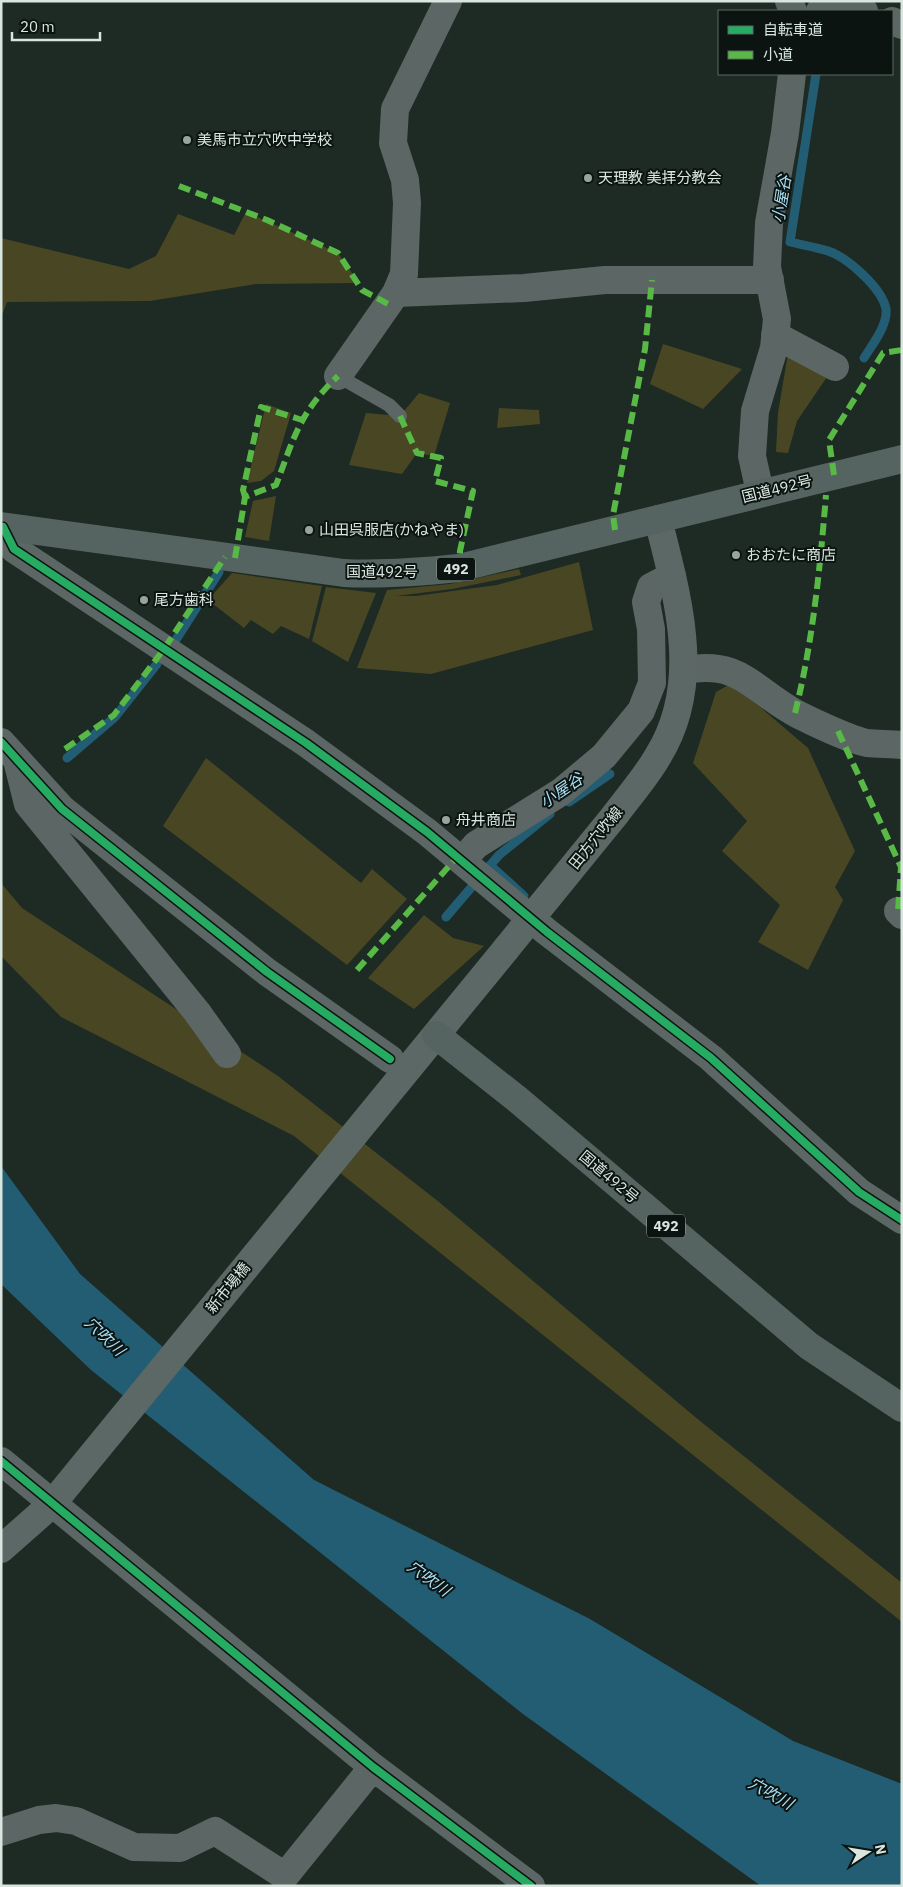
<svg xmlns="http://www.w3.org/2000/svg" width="903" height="1887" viewBox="0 0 903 1887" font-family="'IBM Plex Sans','Noto Sans JP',sans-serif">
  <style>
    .green { fill: #494723 }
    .water { fill: #235d73 }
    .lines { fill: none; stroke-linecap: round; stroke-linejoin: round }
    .stream { stroke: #235d73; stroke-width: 9 }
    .lane { stroke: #5b6665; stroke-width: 14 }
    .street { stroke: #5b6665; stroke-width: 28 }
    .secondary { stroke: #5b6866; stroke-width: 28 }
    .highway { stroke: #556460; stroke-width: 28 }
    .secondary-bridge { stroke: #5b6866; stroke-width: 28 }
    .quiet { stroke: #58b947; stroke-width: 6; stroke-dasharray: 12 6; stroke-linecap: butt }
    .cycleway-casing { stroke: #0b1410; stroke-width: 11 }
    .cycleway { stroke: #26ab63; stroke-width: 8 }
    .poi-dot { fill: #98a49e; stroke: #0b1410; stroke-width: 2 }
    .labels { text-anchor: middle; stroke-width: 4; stroke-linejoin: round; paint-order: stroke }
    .shield { fill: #0b1410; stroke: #9ba7a2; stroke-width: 1 }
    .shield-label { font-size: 14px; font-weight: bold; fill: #d9e6e0 }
    .poi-label { font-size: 15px; fill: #d9e6e0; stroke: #0b1410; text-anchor: start }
    .street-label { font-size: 15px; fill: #d9e6e0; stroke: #0b1410 }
    .water-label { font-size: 16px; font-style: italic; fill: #aadef6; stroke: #0b1410 }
  </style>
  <rect width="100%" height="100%" fill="#1e2a24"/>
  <path class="green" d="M 246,212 L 338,253 L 359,283 L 256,284 L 150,301 L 7,302 L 3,313 L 1,313 L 1,238 L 129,269 L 156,256 L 178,214 L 234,235 Z
    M 663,344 L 742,369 L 703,409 L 650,384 Z
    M 788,353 L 829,374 L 797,421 L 788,453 L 776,452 L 778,413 Z
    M 419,393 L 450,403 L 434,456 L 417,453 L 402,474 L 349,465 L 366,413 L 400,416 Z
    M 266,404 L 291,413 L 274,471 L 261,481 L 247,483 Z
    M 499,408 L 539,410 L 540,424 L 497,428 Z
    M 276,496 L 269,541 L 245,537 L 253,501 Z
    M 579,562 L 593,630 L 431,674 L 357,668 L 387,590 L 450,584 L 519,569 L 521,575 L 452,589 L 396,596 L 416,596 L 497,585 Z
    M 232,573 L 322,586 L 309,639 L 281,626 L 273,634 L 251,620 L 244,628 L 208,600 Z
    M 326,587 L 376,593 L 348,662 L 312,641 Z
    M 732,683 L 808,748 L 855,851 L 835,887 L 843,900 L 808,970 L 758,942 L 780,905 L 722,851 L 747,821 L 693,763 L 716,692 Z
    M 206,758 L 361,883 L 372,869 L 407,899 L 347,965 L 163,826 Z
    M 1,883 L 22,908 L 278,1076 L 439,1202 L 700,1421 L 902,1583 L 902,1622 L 294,1136 L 61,1017 L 1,956 Z
    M 424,915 L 453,938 L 484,946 L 414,1009 L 368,978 Z"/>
  <path class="water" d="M 1,1166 L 80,1274 L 314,1480 L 590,1619 L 793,1741 L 902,1784 L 902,1886 L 761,1886 L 523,1714 L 91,1370 L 1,1284 Z"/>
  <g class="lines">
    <path class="stream" d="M 816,74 L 790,242 C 802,245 816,247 828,251 C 847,257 882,288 886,309 C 888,325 872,345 864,358
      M 172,646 L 219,572
      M 67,758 L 115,717 L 157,664
      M 569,802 L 610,774
      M 490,865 L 524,896
      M 446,917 L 499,855 L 550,814"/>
    <path class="lane" d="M 338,376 L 389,405 L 400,416"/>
    <path class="street" d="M 789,1 L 793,11
      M 820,11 L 853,7 L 864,11
      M 892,21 L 902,25
      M 396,293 L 524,288 L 605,280 L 770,280
      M 775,335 L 835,367
      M 338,376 L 396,293 L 404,274 L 407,203 L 405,180 L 393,143 L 395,109 L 448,1
      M 760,492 L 752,456 L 755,411 L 774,348 L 777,319 L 767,267 L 769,223 L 785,133 L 792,74
      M 3,527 L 14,549 L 306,743 L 427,832 L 547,932 L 711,1058 L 859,1192 L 902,1220
      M 685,670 C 742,660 752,690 797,714 C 813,722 851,740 867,743 C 879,744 890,744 902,745
      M 1,742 L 62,809 L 267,972 L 390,1059
      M 18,764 L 28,804 L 197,1012 L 227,1054
      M 462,861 L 476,845 L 561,792 L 604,756 L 641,711 L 652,683 L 651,629 L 646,602 L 651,587 L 672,576
      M 898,911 L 902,915
      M 1,1461 L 373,1767 L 531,1886
      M 1,1832 L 39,1820 L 56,1818 L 76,1821 L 134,1847 L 180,1848 L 215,1831 L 285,1876 L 373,1767"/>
    <path class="secondary" d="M 615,815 C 629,796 646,777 658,756 C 704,682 677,596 658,519
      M 1,1549 L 52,1504 L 506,949"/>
    <path class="highway" d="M 1,526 L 344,573 C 384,575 420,572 459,568 L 902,459
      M 436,1035 L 517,1099 L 809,1346 L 902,1408"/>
    <path class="secondary-bridge" d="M 506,949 L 615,815"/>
    <path class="quiet" d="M 179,186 L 267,220 L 338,253 L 362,290 L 388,304
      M 400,416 L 417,453 L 441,458 L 435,481 L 473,491 L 460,551 L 459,568
      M 834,475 L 829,440 L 883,353 L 902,350
      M 245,497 L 243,490 L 261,407 L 302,420
      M 615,530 L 613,515 L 645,349 L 652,280
      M 235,558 L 245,497 L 276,485 C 294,438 299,413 338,376
      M 795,713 C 813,641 820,568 826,495
      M 838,731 L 901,867 L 898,911
      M 65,749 L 114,715 L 164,649 L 225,557
      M 357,970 L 457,857"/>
    <defs>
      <path id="cycleway" d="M 3,527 L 14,549 L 306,743 L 427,832 L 547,932 L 711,1058 L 859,1192 L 902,1220
        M 1,742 L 62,809 L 267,972 L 390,1059
        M 1,1461 L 373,1767 L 531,1886"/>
    </defs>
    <use href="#cycleway" class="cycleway-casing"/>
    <use href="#cycleway" class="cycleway"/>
  </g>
  <g class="poi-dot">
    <circle cx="187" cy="140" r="5"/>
    <circle cx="588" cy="178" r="5"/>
    <circle cx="309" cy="530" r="5"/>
    <circle cx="736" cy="555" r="5"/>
    <circle cx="144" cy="600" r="5"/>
    <circle cx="446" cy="820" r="5"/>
  </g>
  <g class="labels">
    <g class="shield">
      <rect x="437" y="557.5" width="38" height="23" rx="4"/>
      <rect x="647" y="1214.5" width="38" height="23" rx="4"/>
    </g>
    <g class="shield-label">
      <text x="456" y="574">492</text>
      <text x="666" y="1231">492</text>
    </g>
    <g class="poi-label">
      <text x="197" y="145">美馬市立穴吹中学校</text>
      <text x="598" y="183">天理教 美拝分教会</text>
      <text x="319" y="535">山田呉服店(かねやま)</text>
      <text x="746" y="560">おおたに商店</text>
      <text x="154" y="605">尾方歯科</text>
      <text x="456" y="825">舟井商店</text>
    </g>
    <g class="street-label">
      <text transform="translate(777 489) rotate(-14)" y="5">国道492号</text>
      <text x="382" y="577">国道492号</text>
      <text transform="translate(596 838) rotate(-51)" y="5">田方穴吹線</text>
      <text transform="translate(609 1177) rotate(40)" y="5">国道492号</text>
      <text transform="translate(228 1288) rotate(-51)" y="5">新市場橋</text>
    </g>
    <g class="water-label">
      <text transform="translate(781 199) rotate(-81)" y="6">小屋谷</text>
      <text transform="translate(561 790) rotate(-34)" y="6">小屋谷</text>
      <text transform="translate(105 1336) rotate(44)" y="6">穴吹川</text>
      <text transform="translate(429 1578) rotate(36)" y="6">穴吹川</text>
      <text transform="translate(771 1793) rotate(29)" y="6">穴吹川</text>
    </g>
  </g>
  <rect width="903" height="1887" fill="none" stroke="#d9e6e0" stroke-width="5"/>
  <rect x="718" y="10" width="175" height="65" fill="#0b1410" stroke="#5d6863"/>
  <rect x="728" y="26" width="25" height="8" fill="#26ab63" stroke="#5d6863"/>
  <text x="763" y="35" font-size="15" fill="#d9e6e0">自転車道</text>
  <rect x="728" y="51" width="25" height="8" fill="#58b947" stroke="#5d6863"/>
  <text x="763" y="60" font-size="15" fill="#d9e6e0">小道</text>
  <g transform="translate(868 1852) rotate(78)" stroke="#0b1410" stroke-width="4" paint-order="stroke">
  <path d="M0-4L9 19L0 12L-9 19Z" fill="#d9e6e0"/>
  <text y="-8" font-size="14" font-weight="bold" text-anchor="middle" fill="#d9e6e0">N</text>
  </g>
  <path d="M12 32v8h88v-8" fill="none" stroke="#d9e6e0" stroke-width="2.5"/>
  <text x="20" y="32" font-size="15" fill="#d9e6e0" stroke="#0b1410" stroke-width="4" paint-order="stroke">20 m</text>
</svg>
